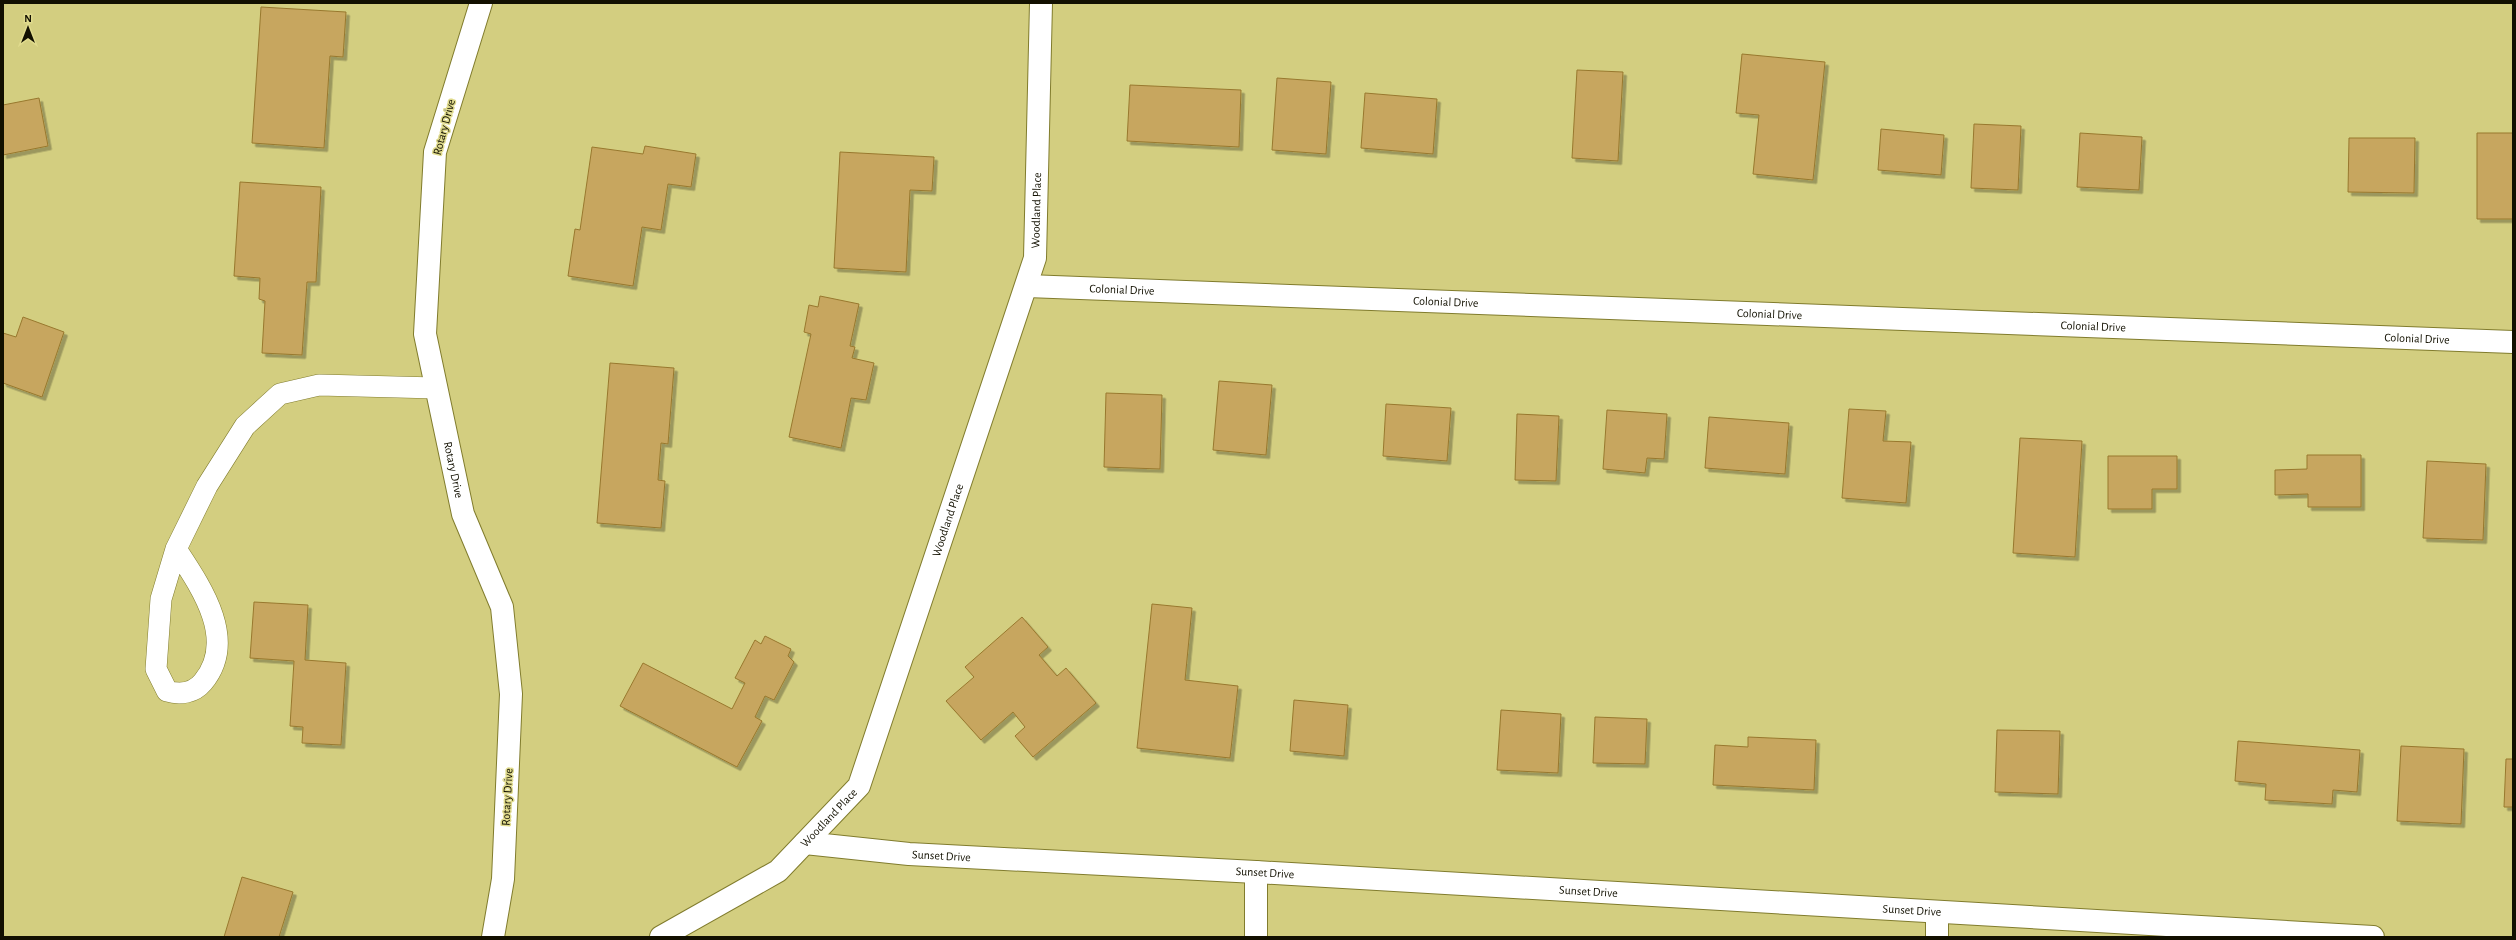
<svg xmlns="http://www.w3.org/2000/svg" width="2516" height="940" viewBox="0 0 2516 940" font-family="'Alegreya Sans',sans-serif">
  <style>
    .building { fill: #c7a65e; stroke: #98782e; filter: url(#shadow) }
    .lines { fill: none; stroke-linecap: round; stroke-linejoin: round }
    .lane-casing { stroke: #817c2d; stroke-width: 22 }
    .street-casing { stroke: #817c2d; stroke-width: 24 }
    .secondary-casing { stroke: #817c2d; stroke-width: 24 }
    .lane { stroke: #fff; stroke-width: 21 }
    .street { stroke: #fff; stroke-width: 22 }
    .secondary { stroke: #fff; stroke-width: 22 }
    .labels { text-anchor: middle; stroke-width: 3; stroke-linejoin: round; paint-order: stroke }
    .street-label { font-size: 12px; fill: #121000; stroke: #e0db8d }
  </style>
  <defs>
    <filter id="shadow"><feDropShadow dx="3.5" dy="3.5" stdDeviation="0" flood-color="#0004"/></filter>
  </defs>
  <rect width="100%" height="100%" fill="#d3ce80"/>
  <path class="building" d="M 261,7 L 346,12 L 343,57 L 330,56 L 324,148 L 252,143 Z
    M 1742,54 L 1825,62 L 1813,180 L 1753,174 L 1759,115 L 1736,113 Z
    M 1577,70 L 1623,72 L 1618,161 L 1572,158 Z
    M 1277,78 L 1331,82 L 1326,154 L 1272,150 Z
    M 1130,85 L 1241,90 L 1239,147 L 1127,141 Z
    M 1365,93 L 1437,99 L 1433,154 L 1361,148 Z
    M 39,98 L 48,146 L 3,155 L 3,105 Z
    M 1974,124 L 2021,126 L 2018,190 L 1971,188 Z
    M 1881,129 L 1944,135 L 1941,175 L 1878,170 Z
    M 2080,133 L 2142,137 L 2139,190 L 2077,187 Z
    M 2477,133 L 2513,133 L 2513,219 L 2477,219 Z
    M 2349,138 L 2415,138 L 2414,193 L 2348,192 Z
    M 645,146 L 696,154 L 691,187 L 668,184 L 661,230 L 642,227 L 633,286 L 568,276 L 575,229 L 580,230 L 592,147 L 643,154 Z
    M 840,152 L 934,157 L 932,191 L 910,190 L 906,272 L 834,268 Z
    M 240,182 L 321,187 L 316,282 L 307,282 L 302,355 L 262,353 L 265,301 L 259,299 L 260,278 L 234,276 Z
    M 820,296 L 859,304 L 850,346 L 855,347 L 852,358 L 874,363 L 866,400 L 851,398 L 841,448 L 789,437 L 811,334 L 804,332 L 809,305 L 818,307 Z
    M 23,317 L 64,332 L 42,397 L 3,383 L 3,333 L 16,337 Z
    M 610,363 L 674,368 L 668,444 L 661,443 L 658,480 L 665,481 L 661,528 L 597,523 Z
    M 1219,381 L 1272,385 L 1266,455 L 1213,450 Z
    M 1106,393 L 1162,395 L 1160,469 L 1104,467 Z
    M 1386,404 L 1451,408 L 1447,461 L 1383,456 Z
    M 1849,409 L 1886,411 L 1883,441 L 1911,442 L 1906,503 L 1842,498 Z
    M 1607,410 L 1667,414 L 1664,459 L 1647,458 L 1645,473 L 1603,469 Z
    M 1517,414 L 1559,416 L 1556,481 L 1515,480 Z
    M 1709,417 L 1789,423 L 1785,474 L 1705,468 Z
    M 2020,438 L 2082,441 L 2075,557 L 2013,553 Z
    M 2307,455 L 2361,455 L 2361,507 L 2308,507 L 2308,494 L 2275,495 L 2275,470 L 2307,469 Z
    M 2108,456 L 2177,456 L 2177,489 L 2152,489 L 2152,509 L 2108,509 Z
    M 2427,461 L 2486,464 L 2483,540 L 2423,538 Z
    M 254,602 L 308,605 L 305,660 L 346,663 L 341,745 L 302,743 L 303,727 L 290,726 L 294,661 L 250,658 Z
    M 1152,604 L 1192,608 L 1185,680 L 1238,686 L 1230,758 L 1137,748 Z
    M 1022,617 L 1048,647 L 1039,655 L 1057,676 L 1066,668 L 1096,703 L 1033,757 L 1015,736 L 1025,727 L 1013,712 L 981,740 L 946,701 L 974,677 L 965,667 Z
    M 765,636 L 791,649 L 788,656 L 794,662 L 774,700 L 765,696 L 755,717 L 762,721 L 737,767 L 620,706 L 643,663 L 732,709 L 745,683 L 735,678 L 755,640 L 761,644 Z
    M 1294,700 L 1348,705 L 1344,756 L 1290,751 Z
    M 1501,710 L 1561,714 L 1558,773 L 1497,770 Z
    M 1595,717 L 1647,719 L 1645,764 L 1593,763 Z
    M 1997,730 L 2060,731 L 2058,794 L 1995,792 Z
    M 1748,737 L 1816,740 L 1814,790 L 1713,785 L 1715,745 L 1748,747 Z
    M 2238,741 L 2360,750 L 2357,792 L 2333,790 L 2332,804 L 2265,800 L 2266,784 L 2235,781 Z
    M 2401,746 L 2464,749 L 2461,824 L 2397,821 Z
    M 2506,759 L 2513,759 L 2513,807 L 2504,807 Z
    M 242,877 L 293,892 L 279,937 L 224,937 Z"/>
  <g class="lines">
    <defs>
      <path id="lane" d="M 176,549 C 201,587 238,640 203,682 C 194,693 180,695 167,691 L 156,669 L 161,599 L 176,549 L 207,486 L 245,426 L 280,394 L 319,385 L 436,388"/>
      <g id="street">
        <path id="s1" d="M 1027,286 L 2513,342"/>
        <path id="s2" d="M 805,843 L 909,854 L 1256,872 L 2373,937"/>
        <path id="s3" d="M 661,937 L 778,871 L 859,786 L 1035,258 L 1041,3"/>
        <path d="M 1256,937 L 1256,872"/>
        <path d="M 1937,937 L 1937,912"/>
      </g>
      <g id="secondary">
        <path id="s4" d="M 481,3 L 435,152 L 425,334 L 463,514 L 502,607 L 511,694 L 503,879 L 493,937"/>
      </g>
    </defs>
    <use href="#lane" class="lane-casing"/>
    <use href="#street" class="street-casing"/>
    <use href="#secondary" class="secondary-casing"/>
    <use href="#lane" class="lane"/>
    <use href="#street" class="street"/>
    <use href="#secondary" class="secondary"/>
  </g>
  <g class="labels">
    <g class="street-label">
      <text transform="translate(444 127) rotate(-75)" y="4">Rotary Drive</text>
      <text dy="4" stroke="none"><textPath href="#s3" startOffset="856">Woodland Place</textPath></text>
      <text dy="4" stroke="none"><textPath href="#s1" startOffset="95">Colonial Drive</textPath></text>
      <text dy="4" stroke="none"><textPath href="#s1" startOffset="419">Colonial Drive</textPath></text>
      <text dy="4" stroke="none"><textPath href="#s1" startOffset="743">Colonial Drive</textPath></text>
      <text dy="4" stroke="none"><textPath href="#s1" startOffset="1067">Colonial Drive</textPath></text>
      <text dy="4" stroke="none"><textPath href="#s1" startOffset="1391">Colonial Drive</textPath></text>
      <text dy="4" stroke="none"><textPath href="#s4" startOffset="477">Rotary Drive</textPath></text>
      <text dy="4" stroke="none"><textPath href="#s3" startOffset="532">Woodland Place</textPath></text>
      <text transform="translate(507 797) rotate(-87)" y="4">Rotary Drive</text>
      <text dy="4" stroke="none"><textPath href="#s3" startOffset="208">Woodland Place</textPath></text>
      <text dy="4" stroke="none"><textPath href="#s2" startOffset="137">Sunset Drive</textPath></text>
      <text dy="4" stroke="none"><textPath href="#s2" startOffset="461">Sunset Drive</textPath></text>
      <text dy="4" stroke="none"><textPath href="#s2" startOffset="785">Sunset Drive</textPath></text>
      <text dy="4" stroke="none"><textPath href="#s2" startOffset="1109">Sunset Drive</textPath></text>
    </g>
  </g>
  <rect width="2516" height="940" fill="none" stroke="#121000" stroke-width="8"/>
  <g transform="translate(28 28)" stroke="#e0db8d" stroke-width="3" paint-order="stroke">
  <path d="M0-3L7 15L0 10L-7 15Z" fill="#121000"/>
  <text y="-6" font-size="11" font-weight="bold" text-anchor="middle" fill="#121000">N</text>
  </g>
</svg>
